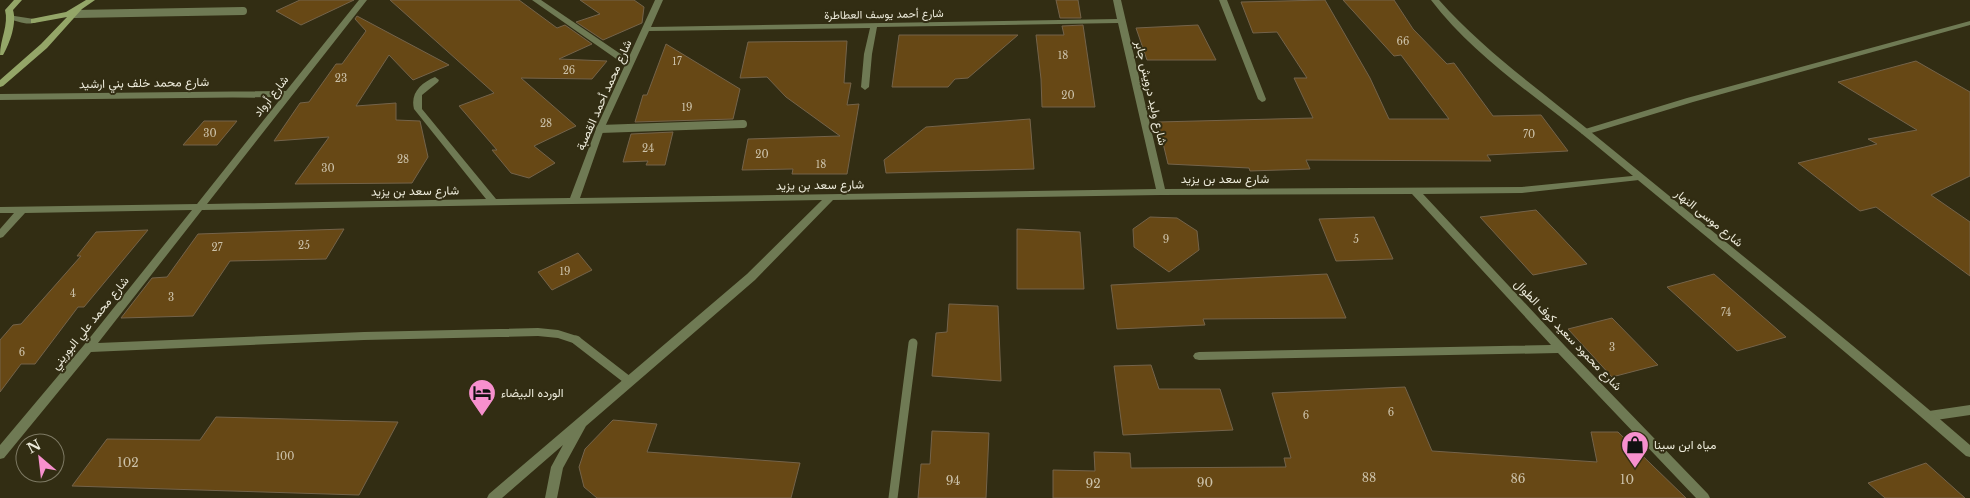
<svg xmlns="http://www.w3.org/2000/svg" width="1970" height="498" viewBox="0 0 1970 498" font-family="'Libre Baskerville',Vazirmatn,serif">
  <style>
    .building { fill: #674815; stroke: #74634a }
    .lines { fill: none; stroke-linecap: round; stroke-linejoin: round }
    .service-far1 { stroke: #6f7a54; stroke-width: 8 }
    .service { stroke: #6f7a54; stroke-width: 9 }
    .minor { fill: #6f7a54; fill-rule: evenodd }
    .tertiary { fill: #6f7a54; fill-rule: evenodd }
    .secondary { fill: #94a668; fill-rule: evenodd }
    .labels { text-anchor: middle; stroke-width: 4; stroke-linejoin: round; paint-order: stroke }
    .number-label { font-size: 10px; fill: #ccc2aa }
    .far-street-label { font-size: 11px; fill: #edebdb; stroke: #322d13 }
    .street-label { font-size: 12px; fill: #edebdb; stroke: #322d13 }
    .poi-label { font-size: 12px; fill: #edebdb; stroke: #322d13; text-anchor: start }
    .near-number-label { font-size: 12px; fill: #ccc2aa }
  </style>
  <rect width="100%" height="100%" fill="#322d13"/>
  <path class="building" d="M 300,0 L 354,0 L 301,25 L 276,11 Z
    M 390,0 L 519,0 L 557,28 L 565,25 L 592,44 L 559,59 L 607,61 L 592,79 L 521,78 L 576,126 L 534,146 L 555,163 L 529,178 L 511,173 L 492,150 L 497,150 L 459,106 L 494,93 Z
    M 580,0 L 634,0 L 644,7 L 642,23 L 603,40 L 576,22 L 600,14 Z
    M 1056,0 L 1078,0 L 1081,18 L 1060,18 Z
    M 1325,0 L 1370,78 L 1389,119 L 1449,119 L 1401,55 L 1394,56 L 1343,0 L 1394,0 L 1413,29 L 1447,64 L 1454,63 L 1493,116 L 1541,115 L 1568,151 L 1487,155 L 1491,161 L 1306,160 L 1310,169 L 1250,171 L 1249,168 L 1168,164 L 1158,122 L 1313,118 L 1294,78 L 1307,78 L 1277,32 L 1253,33 L 1241,2 Z
    M 357,16 L 449,65 L 413,80 L 389,55 L 356,106 L 396,103 L 396,120 L 420,121 L 428,157 L 412,183 L 295,184 L 329,137 L 274,141 L 300,103 L 309,102 L 336,64 L 342,64 L 366,31 L 355,19 Z
    M 1083,25 L 1095,107 L 1042,107 L 1041,79 L 1036,35 L 1064,35 L 1062,26 Z
    M 1198,25 L 1216,60 L 1147,60 L 1136,28 Z
    M 899,35 L 1018,35 L 968,78 L 955,79 L 948,87 L 892,87 Z
    M 847,41 L 844,83 L 851,83 L 847,105 L 859,104 L 847,174 L 792,174 L 793,169 L 742,170 L 748,139 L 840,136 L 786,97 L 767,77 L 740,78 L 748,42 Z
    M 666,44 L 740,89 L 733,119 L 635,122 L 643,95 L 647,95 Z
    M 1916,61 L 1970,92 L 1970,176 L 1931,195 L 1970,222 L 1970,276 L 1876,207 L 1860,211 L 1798,163 L 1877,144 L 1868,139 L 1917,130 L 1838,82 Z
    M 1030,119 L 1034,169 L 886,173 L 884,160 L 926,127 Z
    M 204,121 L 237,121 L 217,145 L 183,145 Z
    M 673,132 L 665,165 L 646,165 L 648,161 L 623,162 L 631,134 Z
    M 1536,210 L 1587,264 L 1533,275 L 1480,217 Z
    M 1150,217 L 1177,218 L 1197,231 L 1199,250 L 1169,272 L 1134,247 L 1133,229 Z
    M 1374,217 L 1393,259 L 1336,261 L 1319,219 Z
    M 344,229 L 326,259 L 230,261 L 193,316 L 121,318 L 152,278 L 167,277 L 198,234 Z
    M 1017,229 L 1080,232 L 1084,289 L 1017,289 Z
    M 148,230 L 84,307 L 78,307 L 35,364 L 21,364 L 0,392 L 0,340 L 13,325 L 21,324 L 81,256 L 77,256 L 96,232 Z
    M 578,253 L 592,270 L 552,290 L 538,272 Z
    M 1327,274 L 1346,318 L 1203,319 L 1205,325 L 1117,329 L 1111,285 Z
    M 1714,274 L 1786,337 L 1737,351 L 1667,287 Z
    M 949,304 L 998,306 L 1001,381 L 932,376 L 936,333 L 947,332 Z
    M 1612,318 L 1658,365 L 1612,377 L 1568,329 Z
    M 1151,365 L 1159,389 L 1220,389 L 1233,430 L 1123,435 L 1114,366 Z
    M 1405,387 L 1432,451 L 1597,462 L 1591,432 L 1618,432 L 1686,498 L 1053,498 L 1053,470 L 1095,471 L 1094,452 L 1130,453 L 1131,468 L 1286,467 L 1284,458 L 1291,458 L 1272,393 Z
    M 216,417 L 398,422 L 359,495 L 72,486 L 107,439 L 200,440 Z
    M 613,420 L 657,424 L 647,452 L 800,463 L 791,498 L 597,498 L 584,487 L 579,467 L 585,449 Z
    M 932,431 L 989,433 L 986,498 L 918,498 L 921,464 L 930,464 Z
    M 1926,463 L 1965,498 L 1885,498 L 1868,483 Z"/>
  <g class="lines">
    <path class="service-far1" d="M 75,14 L 243,11
      M 600,129 L 743,124"/>
    <path class="service" d="M 576,340 L 629,381
      M 893,498 L 913,343"/>
    <path class="minor" d="M 359,0 L 367,0 L 207,204 L 486,199 L 414,109 C 410,93 421,83 435,77 L 439,80 L 438,82 L 422,95 L 422,109 L 496,199 L 570,198 L 596,129 L 625,65 L 532,0 L 541,0 L 628,59 L 655,0 L 663,0 L 651,27 L 1117,19 L 1113,0 L 1121,0 L 1165,189 L 1522,187 L 1642,175 L 1644,177 L 1642,179 L 1639,180 L 1522,193 L 1423,194 L 1565,346 L 1708,494 L 1710,498 L 1696,498 L 1558,353 L 1199,360 L 1195,359 L 1193,356 L 1195,353 L 1199,352 L 1551,345 L 1412,194 L 1161,195 L 833,200 L 755,280 L 586,426 L 563,468 L 557,498 L 545,498 L 551,467 L 563,445 L 502,498 L 487,498 L 489,494 L 747,274 L 822,200 L 202,210 L 98,343 L 364,332 L 538,328 L 558,330 L 580,337 L 581,340 L 580,343 L 576,344 L 558,338 L 538,336 L 364,340 L 91,352 L 4,458 L 0,459 L 0,445 L 84,345 L 192,210 L 25,213 L 3,237 L 0,238 L 0,229 L 14,213 L 0,213 L 0,207 L 197,204 L 282,97 L 0,100 L 0,94 L 286,91 ZM 1118,23 L 1156,189 L 580,198 L 604,129 L 649,31 L 870,28 L 864,54 L 861,87 L 865,90 L 869,87 L 872,54 L 877,27 Z
      M 1219,0 L 1227,0 L 1266,99 L 1265,101 L 1262,102 L 1258,99 Z
      M 1970,21 L 1970,25 L 1693,102 L 1588,134 L 1582,134 L 1581,132 L 1582,130 L 1687,98 Z
      M 1970,405 L 1970,415 L 1929,421 L 1925,419 L 1923,416 L 1925,413 L 1929,411 Z"/>
    <path class="tertiary" d="M 1431,0 L 1439,0 C 1487,54 1547,95 1602,141 C 1710,230 1820,317 1927,408 L 1970,445 L 1970,457 L 1966,456 C 1845,350 1721,249 1598,147 C 1542,100 1476,59 1431,0 Z
      M 8,15 L 34,19 L 38,21 C 29,27 18,21 8,19 Z"/>
    <path class="secondary" d="M 14,0 L 22,0 L 13,10 C 17,23 10,43 3,55 L 0,55 C 0,40 9,24 5,10 Z
      M 86,0 L 95,0 L 82,9 L 47,48 L 3,86 L 0,87 L 0,80 L 41,44 L 67,17 L 34,23 L 31,23 L 31,19 L 66,12 Z"/>
  </g>
  <defs>
    <symbol id="hotel-pin" viewBox="-11 -11 22 30"><path d="M0 17L-7.5 6A9.5 9.5 0 1 1 7.5 6Z" fill="#f790ce" stroke="#322d13"/><path d="M-6-4.5h1.5V1H6V5H4.5V3h-9V5H-6ZM-4 0a1.8 1.8 0 1 1 3.6 0ZM.5 0V-2.5h3Q6-2.5 6 0Z" fill="#111"/></symbol>
    <symbol id="shop-pin" viewBox="-11 -11 22 30"><path d="M0 17L-7.5 6A9.5 9.5 0 1 1 7.5 6Z" fill="#f790ce" stroke="#322d13"/><path d="M-5-2.5h2.3a2.7 3.5 0 0 1 5.4 0H5L5.5 6h-11ZM-1.5-2.5h3a1.5 2.3 0 0 0-3 0Z" fill="#111"/></symbol>
  </defs>
  <g fill-rule="evenodd">
    <use href="#hotel-pin" x="466" y="377" width="32" height="43"/>
    <use href="#shop-pin" x="1619" y="429" width="32" height="43"/>
  </g>
  <g class="labels">
    <g class="number-label">
      <text x="1403" y="45">66</text>
      <text x="1063" y="59">18</text>
      <text x="677" y="65">17</text>
      <text x="569" y="74">26</text>
      <text x="341" y="82">23</text>
      <text x="1068" y="99">20</text>
      <text x="687" y="111">19</text>
      <text x="546" y="127">28</text>
      <text x="210" y="137">30</text>
      <text x="1529" y="138">70</text>
      <text x="648" y="152">24</text>
      <text x="762" y="158">20</text>
      <text x="403" y="163">28</text>
      <text x="821" y="168">18</text>
      <text x="328" y="172">30</text>
      <text x="1166" y="243">9</text>
      <text x="1356" y="243">5</text>
      <text x="304" y="249">25</text>
      <text x="217" y="251">27</text>
      <text x="565" y="275">19</text>
      <text x="73" y="297">4</text>
      <text x="171" y="301">3</text>
      <text x="1726" y="316">74</text>
      <text x="1612" y="351">3</text>
      <text x="22" y="356">6</text>
      <text x="1391" y="416">6</text>
      <text x="1306" y="419">6</text>
      <text x="285" y="460">100</text>
    </g>
    <g class="far-street-label">
      <text transform="translate(884 14) rotate(-1)" y="4">شارع أحمد يوسف العطاطرة</text>
    </g>
    <g class="street-label">
      <text transform="translate(144 83) rotate(-1)" y="4">شارع محمد خلف بني ارشيد</text>
      <text transform="translate(1151 93) rotate(77)" y="4">شارع وليد درويش جابر</text>
      <text transform="translate(604 95) rotate(-66)" y="4">شارع محمد أحمد القصبة</text>
      <text transform="translate(271 96) rotate(-52)" y="4">شارع أرواد</text>
      <text x="1225" y="183">شارع سعد بن يزيد</text>
      <text transform="translate(820 185) rotate(-1)" y="4">شارع سعد بن يزيد</text>
      <text transform="translate(415 191) rotate(-1)" y="4">شارع سعد بن يزيد</text>
      <text transform="translate(1709 218) rotate(39)" y="4">شارع موسى النهار</text>
      <text transform="translate(90 323) rotate(-51)" y="4">شارع محمد علي البوريني</text>
      <text transform="translate(1568 335) rotate(46)" y="4">شارع محمود سعيد كوف الطوال</text>
    </g>
    <g class="poi-label">
      <text x="501" y="397">الورده البيضاء</text>
      <text x="1654" y="449">مياه ابن سينا</text>
    </g>
    <g class="near-number-label">
      <text x="128" y="467">102</text>
      <text x="1369" y="482">88</text>
      <text x="1518" y="483">86</text>
      <text x="1627" y="484">10</text>
      <text x="953" y="485">94</text>
      <text x="1205" y="487">90</text>
      <text x="1093" y="488">92</text>
    </g>
  </g>
  <g transform="translate(40 458) rotate(332)"><circle r="24" fill="#322d13" stroke="#7d7963"/>
  <path d="M0-4L9 19L0 12L-9 19Z" fill="#f790ce"/>
  <text y="-8" font-size="14" font-weight="bold" text-anchor="middle" fill="#edebdb">N</text>
  </g>
</svg>
